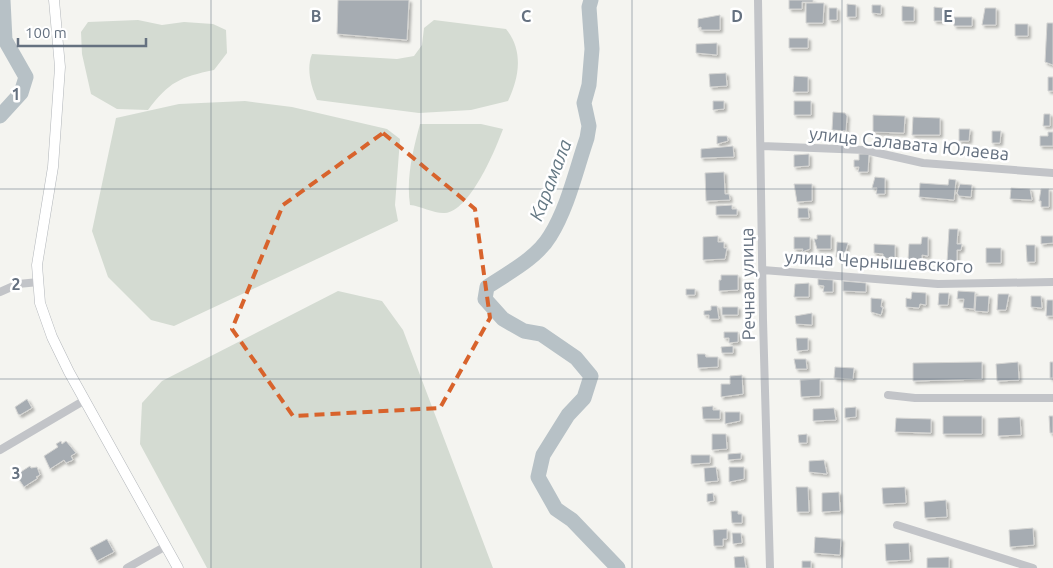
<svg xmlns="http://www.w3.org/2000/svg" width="1053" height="568" viewBox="0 0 1053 568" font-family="Ubuntu,sans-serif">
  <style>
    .green { fill: #d4dbd2 }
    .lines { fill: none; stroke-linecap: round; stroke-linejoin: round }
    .river { stroke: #b7c1c6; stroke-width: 15 }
    .building { fill: #a6acb2; stroke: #d5d5d3; filter: url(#shadow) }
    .secondary-casing { stroke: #b2b6ba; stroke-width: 11 }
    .street { stroke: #c2c4c8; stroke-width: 8 }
    .secondary { stroke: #fff; stroke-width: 10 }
    .marked { fill: none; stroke: #d8632c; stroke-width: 4; stroke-dasharray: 10 6; stroke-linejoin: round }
    .grid { fill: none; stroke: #657180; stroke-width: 1; stroke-opacity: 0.55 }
    .labels { text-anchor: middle; stroke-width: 5; stroke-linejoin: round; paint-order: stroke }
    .street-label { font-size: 18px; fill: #657180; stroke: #fff }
    .water-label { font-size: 19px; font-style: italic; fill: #657984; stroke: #fff }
    .grid-label { font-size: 16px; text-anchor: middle; font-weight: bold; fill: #657180; stroke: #fff; stroke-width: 5; stroke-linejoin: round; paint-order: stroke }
  </style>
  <defs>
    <filter id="shadow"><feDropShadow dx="2.5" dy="2.5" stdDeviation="1" flood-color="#0004"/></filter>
  </defs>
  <rect width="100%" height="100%" fill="#f4f4f0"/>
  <path class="green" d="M 138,20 L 162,25 L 184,22 L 213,24 L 226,30 L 227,53 L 214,70 C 180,77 169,82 148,110 L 117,109 L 91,94 L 82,54 L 81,32 L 88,22 Z
    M 434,20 L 506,29 C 524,51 519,78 508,101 L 471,110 L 419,113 L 317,100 C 311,86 306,69 312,54 L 397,59 L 414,56 L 422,45 L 424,28 Z
    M 245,101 L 292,107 L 387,129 L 400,139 L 395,205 L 398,221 L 174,326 L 151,320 L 108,277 L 92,231 L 116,118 L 179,104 Z
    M 420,124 L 481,124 L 503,129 C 495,151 470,211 445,213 C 435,214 421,206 410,205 C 406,178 413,150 420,124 Z
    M 338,291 L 382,301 L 403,330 L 493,568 L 207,568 L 140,444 L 142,403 L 162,381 Z"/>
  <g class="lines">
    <path class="river" d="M 591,0 L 589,7 L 592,49 L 589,85 L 584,103 L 589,126 L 587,138 C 576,170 568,207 550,236 C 537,258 508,273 487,287 L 485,299 L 503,319 L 524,331 L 541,334 L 576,358 L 591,376 L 584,398 L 568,415 L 543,455 L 538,477 L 556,509 L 572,520 L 618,568
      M 0,116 L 21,93 L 26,77 L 5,40 L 3,0"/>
  </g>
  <path class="building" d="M 338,0 L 409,0 L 407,40 L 337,34 Z
    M 789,0 L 813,0 L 813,2 L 802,2 L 802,9 L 789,9 Z
    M 806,3 L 824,3 L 823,23 L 806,23 Z
    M 847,4 L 856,5 L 856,17 L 847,17 Z
    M 872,5 L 881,5 L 881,14 L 872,13 Z
    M 902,6 L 914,7 L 914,21 L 902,21 Z
    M 934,7 L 943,8 L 943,21 L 934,21 Z
    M 829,8 L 837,8 L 837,20 L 829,20 Z
    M 985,8 L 996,8 L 996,25 L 982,25 Z
    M 720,15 L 720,30 L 701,30 L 701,27 L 698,28 L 698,19 Z
    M 954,17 L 972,17 L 972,26 L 954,26 Z
    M 1047,23 L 1053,23 L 1053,65 L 1045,62 Z
    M 1015,24 L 1028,24 L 1028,36 L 1015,36 Z
    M 789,38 L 808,38 L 808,48 L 789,48 Z
    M 717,43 L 717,55 L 696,53 L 696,44 Z
    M 726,73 L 727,86 L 710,87 L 709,74 Z
    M 794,76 L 808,77 L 808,92 L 793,92 Z
    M 1048,77 L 1053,77 L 1053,91 L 1048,91 Z
    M 713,101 L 724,101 L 724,109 L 713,110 Z
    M 794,101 L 811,101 L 811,115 L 794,115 Z
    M 833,112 L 845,113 L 847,116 L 846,131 L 832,130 Z
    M 1044,114 L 1050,114 L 1050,126 L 1043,126 Z
    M 873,115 L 905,116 L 904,133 L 873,132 Z
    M 913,117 L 940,118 L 940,135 L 912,135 Z
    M 959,129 L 970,129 L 969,141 L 959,141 Z
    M 992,131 L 1001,131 L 1000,143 L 992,143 Z
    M 1048,132 L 1053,132 L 1053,146 L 1040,146 L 1040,136 L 1048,136 Z
    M 717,136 L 727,136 L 728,141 L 717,144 Z
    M 733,146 L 734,157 L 701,158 L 701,149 Z
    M 809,154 L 809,166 L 794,167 L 794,155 Z
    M 859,154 L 869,154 L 868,172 L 858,172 L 859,167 L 854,167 L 854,160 L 859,160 Z
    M 724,172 L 725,194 L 729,194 L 730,200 L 706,201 L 705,173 Z
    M 875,177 L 885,178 L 885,194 L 876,194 L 877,188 L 872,188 Z
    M 949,179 L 956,180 L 954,200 L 919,197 L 920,183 L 948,185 Z
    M 794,184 L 812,184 L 812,201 L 797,202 Z
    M 960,184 L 972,185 L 971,197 L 959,196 L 957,193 Z
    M 1011,188 L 1030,189 L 1032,200 L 1010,199 Z
    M 1041,189 L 1049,189 L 1049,207 L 1041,207 L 1041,201 L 1039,201 Z
    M 732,205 L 732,209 L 737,209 L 737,215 L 716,215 L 716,206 Z
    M 798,208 L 808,208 L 809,218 L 798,218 Z
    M 949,229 L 958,229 L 957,244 L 962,244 L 961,250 L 957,250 L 957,263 L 947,262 Z
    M 817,235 L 831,235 L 831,249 L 817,249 L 814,239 L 817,239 Z
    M 718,236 L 718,242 L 724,242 L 724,248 L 727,248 L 725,259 L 703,260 L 703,237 Z
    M 1041,236 L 1053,236 L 1053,243 L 1041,244 Z
    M 794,237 L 810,237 L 810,249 L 802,252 L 803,249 L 794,249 Z
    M 922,237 L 928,237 L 928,256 L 922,255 L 922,261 L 908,260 L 909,244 L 921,244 Z
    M 837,242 L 848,243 L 844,258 L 836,257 Z
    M 874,244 L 895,245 L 895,259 L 883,258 L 883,254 L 874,253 Z
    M 1026,245 L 1035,245 L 1035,262 L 1027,262 Z
    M 986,248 L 1001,248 L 1001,263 L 986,263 Z
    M 721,275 L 738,275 L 738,290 L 719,291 L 719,280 L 721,280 Z
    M 818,279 L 833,280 L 833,292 L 823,292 L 824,286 L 818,285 Z
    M 843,281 L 866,283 L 866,292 L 843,291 Z
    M 809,283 L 809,297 L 794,297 L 795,284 Z
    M 686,289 L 695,289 L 695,295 L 686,295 Z
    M 958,291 L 975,292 L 974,309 L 963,308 L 964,299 L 957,299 Z
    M 912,292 L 926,293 L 926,305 L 920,304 L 919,308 L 906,307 L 906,298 L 911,299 Z
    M 939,293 L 949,293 L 948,305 L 938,305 Z
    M 998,294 L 1009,294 L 1006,310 L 997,310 Z
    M 976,296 L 989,296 L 988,312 L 975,311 Z
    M 1031,296 L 1041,296 L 1042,308 L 1031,307 Z
    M 871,298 L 882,299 L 881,307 L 883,307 L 881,315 L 871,312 Z
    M 1047,300 L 1053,300 L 1053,316 L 1046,316 Z
    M 711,306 L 717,306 L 719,319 L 709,319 L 709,315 L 704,315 L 704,311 L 711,310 Z
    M 722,307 L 738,307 L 738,315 L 722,315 Z
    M 812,313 L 812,325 L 796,324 L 795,316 Z
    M 724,332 L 738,332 L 738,342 L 729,343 L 729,338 L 724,338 Z
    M 796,338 L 808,338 L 808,350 L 797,351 Z
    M 733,346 L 733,353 L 722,353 L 721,347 Z
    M 697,354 L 705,354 L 706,357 L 718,357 L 718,367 L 698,368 Z
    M 794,359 L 806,359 L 807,369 L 796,369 Z
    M 982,362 L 982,379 L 913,381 L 913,363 Z
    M 1018,362 L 1019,380 L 997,381 L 996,364 Z
    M 1050,362 L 1053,362 L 1053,378 L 1050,378 Z
    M 835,367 L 854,368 L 853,379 L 834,378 Z
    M 742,375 L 743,394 L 721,397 L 721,384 L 730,384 L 730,376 Z
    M 820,379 L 820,396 L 801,397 L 800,380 Z
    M 27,399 L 32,408 L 20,415 L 18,414 L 15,407 Z
    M 713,406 L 713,410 L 720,410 L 720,419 L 703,419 L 702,407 Z
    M 856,407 L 856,417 L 845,418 L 845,408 Z
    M 834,408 L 836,420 L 813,421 L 813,409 Z
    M 725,412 L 740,412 L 740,421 L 725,424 Z
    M 943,416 L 982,416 L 982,434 L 943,434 Z
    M 1049,416 L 1053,416 L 1053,433 L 1050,433 Z
    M 1020,417 L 1021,435 L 998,436 L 998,418 Z
    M 896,418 L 931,419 L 931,433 L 895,432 Z
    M 712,434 L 726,434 L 727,449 L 712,450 Z
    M 807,434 L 807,443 L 799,443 L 798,435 Z
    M 61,441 L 62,444 L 66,441 L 76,453 L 71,456 L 73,460 L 66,463 L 64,460 L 50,469 L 44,456 L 58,447 L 56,444 Z
    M 741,453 L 741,459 L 728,460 L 728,454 Z
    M 691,455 L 710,455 L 710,463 L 691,464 Z
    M 824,460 L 827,474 L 809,472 L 809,461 Z
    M 30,466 L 31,468 L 37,467 L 40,475 L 36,477 L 38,478 L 24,487 L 16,475 Z
    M 716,467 L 718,481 L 705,482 L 704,468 Z
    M 729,467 L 744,467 L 744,479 L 729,482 Z
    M 796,487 L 808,487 L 809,512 L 797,512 Z
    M 905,487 L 906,503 L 883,504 L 882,488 Z
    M 839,492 L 840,511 L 822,512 L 822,493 Z
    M 713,493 L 714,501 L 707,502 L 707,494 Z
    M 946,500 L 947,517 L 925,518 L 924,502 Z
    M 731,511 L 738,511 L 738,514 L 742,514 L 742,523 L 732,523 Z
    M 1033,528 L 1034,545 L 1010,547 L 1009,530 Z
    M 727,529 L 727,539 L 723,539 L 723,546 L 714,546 L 713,530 Z
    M 732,533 L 741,533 L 742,543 L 733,544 Z
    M 815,537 L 841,539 L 840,555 L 814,553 Z
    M 107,539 L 114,552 L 97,561 L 90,548 Z
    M 909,543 L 910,560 L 886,561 L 885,544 Z
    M 744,556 L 746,568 L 735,568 L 734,557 Z
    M 949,557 L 949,568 L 927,568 L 927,558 Z
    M 802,561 L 811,561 L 811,568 L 802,568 Z"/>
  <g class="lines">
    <defs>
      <path id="secondary" d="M 54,0 L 60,67 L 53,167 L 37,265 L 40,303 L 52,337 L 69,372 L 178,568"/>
    </defs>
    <use href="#secondary" class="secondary-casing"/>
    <path class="street" d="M 758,0 L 763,320 L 770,568
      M 761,146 L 865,150 L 923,163 L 1053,173
      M 763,270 L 938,284 L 1053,282
      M 0,292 L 18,284 L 39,282
      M 888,395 L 915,398 L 1053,398
      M 0,450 L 85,400
      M 897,525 L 1033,568
      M 127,568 L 166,546"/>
    <use href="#secondary" class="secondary"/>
  </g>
  <path class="marked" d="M 383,133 L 475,209 L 490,318 L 440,408 L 293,416 L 232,329 L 283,205 Z"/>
  <path class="grid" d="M 211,0 L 211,568M 421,0 L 421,568M 632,0 L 632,568M 842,0 L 842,568M 0,189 L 1053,189M 0,379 L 1053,379"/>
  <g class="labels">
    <g class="street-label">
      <text transform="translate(909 144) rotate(6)" y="6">улица Салавата Юлаева</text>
      <text transform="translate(879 262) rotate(3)" y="6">улица Чернышевского</text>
      <text transform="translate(748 284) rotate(-91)" y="6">Речная улица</text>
    </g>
    <g class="water-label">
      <text transform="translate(550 180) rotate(-69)" y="7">Карамала</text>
    </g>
  </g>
  <g class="grid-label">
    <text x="316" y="22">B</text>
    <text x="526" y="22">C</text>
    <text x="737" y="22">D</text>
    <text x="948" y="22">E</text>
    <text x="16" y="100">1</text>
    <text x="16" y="290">2</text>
    <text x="16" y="479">3</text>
  </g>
  <path d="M18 38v8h128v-8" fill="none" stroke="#657180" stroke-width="2.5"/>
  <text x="25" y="38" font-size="15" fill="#657180" stroke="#ffffff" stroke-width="4" paint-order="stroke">100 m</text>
</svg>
